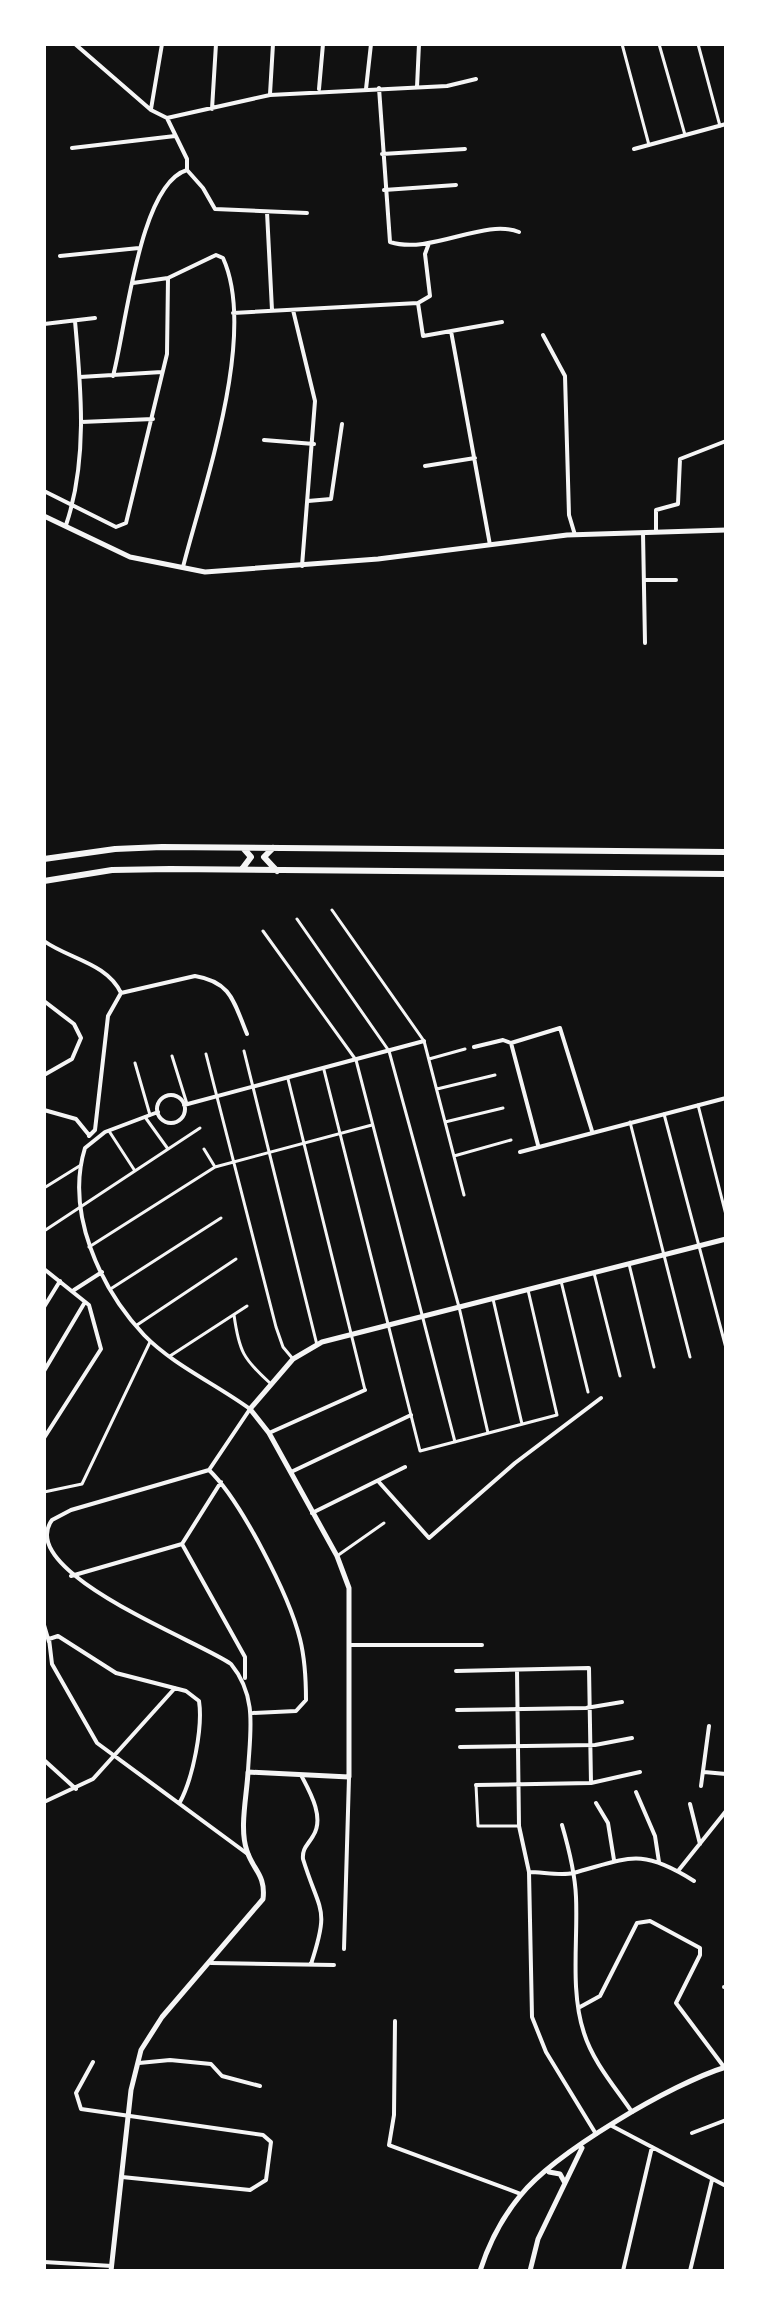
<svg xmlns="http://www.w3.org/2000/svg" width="770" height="2315" viewBox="0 0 770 2315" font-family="Literata,serif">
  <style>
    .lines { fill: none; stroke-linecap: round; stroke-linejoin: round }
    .pedestrian { stroke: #f5f5f5; stroke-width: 3 }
    .minor { stroke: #f5f5f5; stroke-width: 4 }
    .tertiary { stroke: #f5f5f5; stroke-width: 5 }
    .secondary { stroke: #f5f5f5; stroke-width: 5 }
    .trunk { stroke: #f5f5f5; stroke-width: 6 }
  </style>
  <rect width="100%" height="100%" fill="#111"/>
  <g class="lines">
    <path class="pedestrian" d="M 622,44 L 649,145
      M 659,44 L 685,135
      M 698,44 L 720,126
      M 332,910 L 424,1041 L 464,1195
      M 297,919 L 389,1051 L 459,1307 L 488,1433
      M 263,931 L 356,1060 L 455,1442
      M 244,1051 L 317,1345
      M 206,1054 L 276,1327 L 283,1347 L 293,1359
      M 172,1056 L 187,1104
      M 429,1059 L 465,1049
      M 135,1063 L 150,1115
      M 324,1070 L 420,1451 L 557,1415 L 528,1290
      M 288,1079 L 365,1390
      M 437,1089 L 495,1075
      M 698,1105 L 726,1215
      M 664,1114 L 726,1348
      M 145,1117 L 168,1149
      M 445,1122 L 503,1108
      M 630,1122 L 690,1357
      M 109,1131 L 135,1171
      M 204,1149 L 215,1167
      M 454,1156 L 511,1140
      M 44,1188 L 81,1165
      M 44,1231 L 200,1128
      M 89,1247 L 215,1167 L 372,1125
      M 629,1264 L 654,1367
      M 594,1273 L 620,1376
      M 561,1281 L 588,1392
      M 112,1288 L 221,1218
      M 493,1299 L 522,1424
      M 234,1315 C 239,1351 243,1359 271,1384
      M 137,1325 L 236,1259
      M 170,1356 L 247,1306
      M 44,1492 L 82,1484 L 150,1342
      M 337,1556 L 384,1523
      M 476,1785 L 478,1826 L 519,1826"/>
    <path class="minor" d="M 75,44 L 151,110 L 167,118 L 187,159 L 187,170 L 203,188 L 215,209 L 307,213
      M 417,87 L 419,44
      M 379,88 L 390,242 C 431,255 484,218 519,232
      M 319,89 L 323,44
      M 366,89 L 371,44
      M 270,94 L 273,44
      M 151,109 L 162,44
      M 212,109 L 216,44
      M 167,118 L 270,95 L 447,86 L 476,79
      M 44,144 L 44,146
      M 72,148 L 175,136
      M 634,149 L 726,124
      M 382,154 L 465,149
      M 384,190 L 456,185
      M 267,212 L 272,310
      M 60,256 L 139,248
      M 133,283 L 168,278 L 216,255 L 223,258 C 258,335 203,488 183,567
      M 418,303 L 423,336 L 502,322
      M 293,310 L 315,401 L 302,566
      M 233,313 L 418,303 L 430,296 L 425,254 L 429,243
      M 44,324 L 95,318
      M 451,331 L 490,545
      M 543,335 L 565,376 L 569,515 L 575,535
      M 113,376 C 126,329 139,184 187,170
      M 80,377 L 162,372
      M 81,422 L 153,419
      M 264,440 L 314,444
      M 425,466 L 475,458
      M 44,491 L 116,527 L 126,523 L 167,354 L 168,278
      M 308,501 L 331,499 L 342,424
      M 66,525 C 88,460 81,388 75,321
      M 656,531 L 656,510 L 678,504 L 680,459 L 726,441
      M 643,533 L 645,643
      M 644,580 L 676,580
      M 44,941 C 69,959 107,963 121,993
      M 44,1001 L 74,1024 L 81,1038 L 72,1059 L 44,1075
      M 511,1043 L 538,1145
      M 474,1047 L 503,1040 L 511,1043 L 560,1028 L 592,1131
      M157 1109a14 14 0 1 1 28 0a14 14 0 1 1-28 0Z
      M 184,1105 L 424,1041
      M 44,1110 L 76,1119 L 89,1135
      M 158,1112 L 105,1132 L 85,1148 C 65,1212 100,1288 144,1335 C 173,1365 216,1384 250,1409 L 209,1470
      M 89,1136 L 95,1130 L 108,1016 L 121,993 L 195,976 C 232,982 234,1003 247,1034
      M 520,1152 L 726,1098
      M 44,1269 L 89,1305 L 101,1349 L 44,1438
      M 74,1290 L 102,1272
      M 44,1307 L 60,1281
      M 44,1371 L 85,1302
      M 269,1433 L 365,1390
      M 209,1470 L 71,1510 L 52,1520 C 14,1572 201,1642 231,1664 C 258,1697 250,1732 248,1771
      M 209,1470 C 241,1501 289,1595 300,1639 C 305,1659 306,1679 306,1700 L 296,1711 L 253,1713
      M 291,1472 L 411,1415
      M 378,1481 L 429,1538 L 515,1463 L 601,1398
      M 312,1513 L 405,1467
      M 182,1544 L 245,1657 L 245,1678
      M 71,1576 L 182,1544 L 221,1482
      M 44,1625 L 49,1642
      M 351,1645 L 482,1645
      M 517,1670 L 519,1826 L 529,1872 L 532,2017 L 546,2052 L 596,2134
      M 456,1671 L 589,1668 L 591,1783
      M 457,1710 L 586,1708 L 622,1702
      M 460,1747 L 595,1745 L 632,1738
      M 44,1760 L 76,1789
      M 704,1772 L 726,1774
      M 301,1775 C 310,1792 325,1818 313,1836 C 308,1845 302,1848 303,1859 C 320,1914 330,1906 311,1964
      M 476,1785 L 591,1783 L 640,1772
      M 701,1786 L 709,1726
      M 636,1792 L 655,1836 L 659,1862
      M 44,1802 L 93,1779 L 175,1688
      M 180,1802 C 193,1778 203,1727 199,1701 L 186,1691 L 116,1673 L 58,1636 L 49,1639 L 52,1664 L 97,1743 L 249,1855
      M 596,1803 L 608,1823 L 614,1860
      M 690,1804 L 700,1844
      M 562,1825 C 569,1849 575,1872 576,1897 C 578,1941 570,1991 584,2033 C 593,2062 615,2087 632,2112
      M 678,1871 L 726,1811
      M 529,1872 C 542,1872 561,1876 573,1873 C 629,1858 640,1847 694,1881
      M 344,1949 L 349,1777
      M 211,1963 L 334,1965
      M 724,1987 L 726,1987
      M 580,2007 L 600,1996 L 637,1923 L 650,1921 L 700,1948 L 700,1955 L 676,2003 L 724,2067
      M 395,2021 L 394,2115 L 389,2145 L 521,2194
      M 93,2062 L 76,2093 L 81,2109 L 263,2135 L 271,2142 L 266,2180 L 250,2190 L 122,2177
      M 139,2063 L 170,2060 L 211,2064 L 222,2076 L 260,2086
      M 612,2126 L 726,2186
      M 692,2133 L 726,2120
      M 44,2262 L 112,2266
      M 623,2271 L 652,2147
      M 690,2271 L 712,2180"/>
    <path class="tertiary" d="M 111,2271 L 131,2090 L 141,2050 L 162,2017 L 263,1899 C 266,1875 253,1870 247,1851 C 239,1829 247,1795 248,1772 L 349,1777 L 349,1588 L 337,1556 L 269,1433 L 250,1409 L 293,1359 L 322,1342 L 726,1239"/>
    <path class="secondary" d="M 44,516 L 130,557 L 205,572 L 378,559 L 567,535 L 726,530
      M 549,2172 L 560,2174 L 565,2183
      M 480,2271 C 489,2243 501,2219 520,2196 C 554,2153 673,2083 726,2067
      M 530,2271 L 538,2239 L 582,2148"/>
    <path class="trunk" d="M 273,848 L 264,857 L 277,871
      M 44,859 L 115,849 L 162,847 L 726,852
      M 242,869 L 251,857 L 244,849
      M 44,881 L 112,870 L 170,869 L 726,874"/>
  </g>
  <rect width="770" height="2315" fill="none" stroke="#ffffff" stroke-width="92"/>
</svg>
